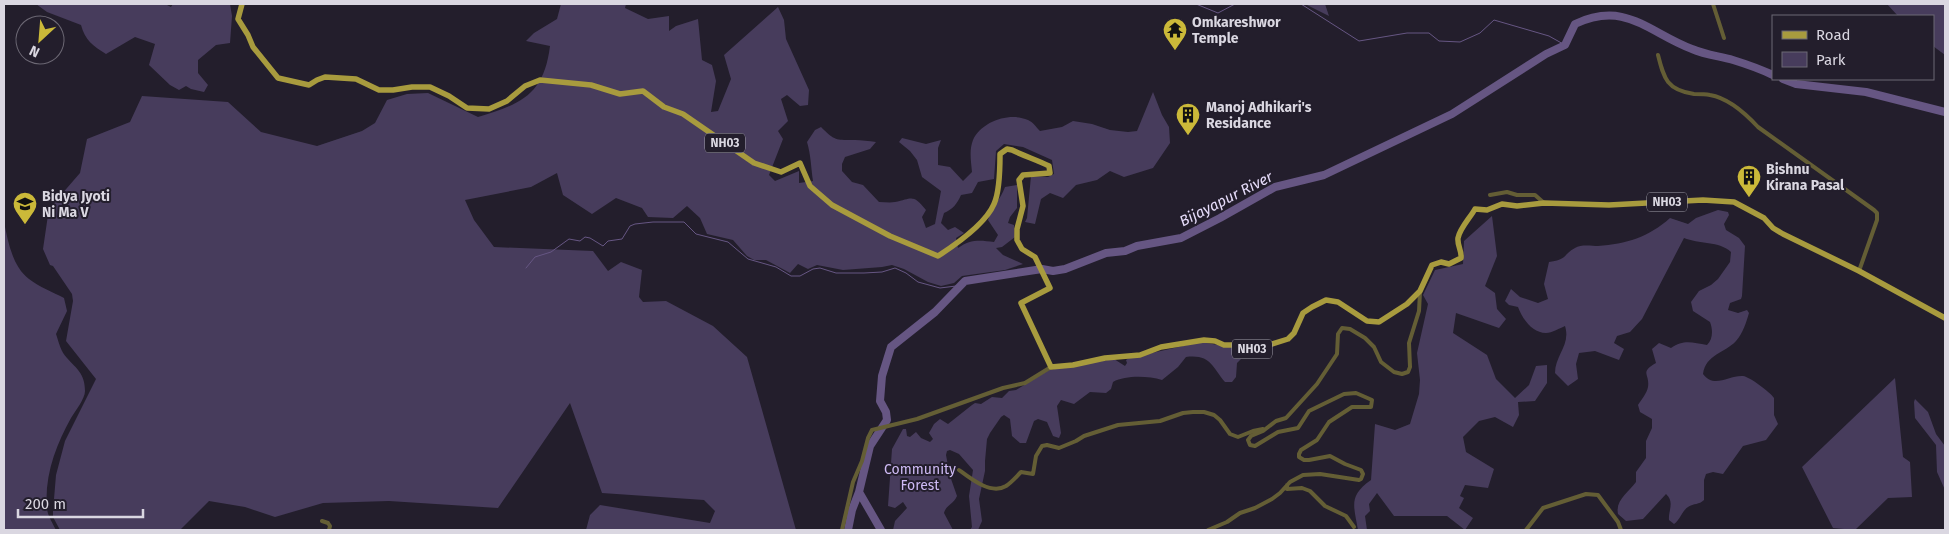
<svg xmlns="http://www.w3.org/2000/svg" width="1949" height="534" viewBox="0 0 1949 534" font-family="'Fira Sans',sans-serif">
  <style>
    .green { fill: #473c5c }
    .lines { fill: none; stroke-linecap: round; stroke-linejoin: round }
    .stream { stroke: #665683; stroke-width: 1 }
    .river { stroke: #665683; stroke-width: 8 }
    .street { stroke: #645e35; stroke-width: 4 }
    .primary { stroke: #a89b3e; stroke-width: 5.5 }
    .labels { text-anchor: middle; stroke-width: 4; stroke-linejoin: round; paint-order: stroke }
    .shield { fill: #231e2c; stroke: #a3a0ab; stroke-width: 1 }
    .shield-label { font-size: 12px; font-weight: bold; fill: #dad7e1 }
    .poi-label { font-size: 14px; font-weight: bold; fill: #dad7e1; stroke: #231e2c; text-anchor: start }
    .park-label { font-size: 14px; fill: #cebaf4; stroke: #231e2c }
    .water-label { font-size: 15px; font-style: italic; fill: #e6dcfa; stroke: #231e2c }
  </style>
  <rect width="100%" height="100%" fill="#231e2c"/>
  <path class="green" d="M 36,4 L 165,4 L 171,7 L 173,4 L 230,4 L 232,16 L 230,43 L 216,45 L 198,60 L 198,73 L 208,85 L 204,92 L 191,89 L 186,86 L 179,90 L 170,85 L 149,65 L 155,44 L 135,37 L 106,54 C 93,46 85,40 81,25 L 47,12 Z
    M 561,4 L 626,4 L 625,8 L 648,19 L 669,16 L 669,31 L 676,26 L 698,19 L 702,60 L 712,65 L 716,81 L 711,112 L 718,111 L 731,79 L 724,55 L 778,7 L 784,20 L 786,39 L 809,90 L 808,105 L 800,106 L 787,95 L 781,99 L 788,121 L 778,131 L 783,139 L 769,175 L 775,181 L 799,171 L 799,183 L 813,181 C 811,168 811,155 807,142 L 815,130 L 821,127 C 835,141 836,140 855,140 C 861,140 869,141 876,142 L 870,149 L 845,157 L 842,164 L 842,171 L 852,182 L 863,185 L 879,202 C 884,202 890,203 895,202 C 913,198 913,194 926,210 L 922,217 L 926,228 L 935,224 L 941,191 L 922,177 L 917,160 L 910,151 L 899,142 L 902,138 L 926,144 L 941,140 L 938,148 L 938,165 L 950,167 L 963,181 L 972,172 C 971,161 969,150 973,140 C 982,121 1010,112 1028,120 C 1033,122 1036,127 1040,131 L 1062,127 L 1073,121 L 1092,124 L 1110,130 L 1128,132 L 1137,131 L 1153,92 L 1162,115 L 1169,127 L 1170,143 L 1153,168 L 1124,177 L 1110,171 L 1097,180 L 1076,185 L 1063,198 L 1050,193 L 1041,199 L 1035,224 L 1025,222 L 1027,218 L 1031,176 L 1048,177 L 1054,174 L 1052,160 L 1023,147 L 1004,144 L 996,151 L 994,179 L 978,182 L 972,193 L 961,195 C 957,204 953,209 944,213 L 941,223 L 948,230 L 955,227 L 964,233 L 956,238 L 958,248 C 970,239 980,240 994,242 L 998,235 L 988,220 C 991,208 1001,199 1005,187 L 1017,185 L 1017,208 L 1010,217 L 1008,223 L 1014,225 L 1015,237 L 1002,247 L 996,248 L 1003,255 L 1023,264 L 1005,270 L 962,276 L 954,283 L 941,286 L 928,282 L 904,269 L 892,265 L 882,267 L 843,270 L 817,265 L 808,269 L 798,264 L 790,273 L 766,260 L 754,260 L 747,256 L 733,240 L 707,234 L 700,218 L 687,206 L 673,218 L 648,217 L 642,208 L 616,198 L 592,214 L 563,195 L 557,173 L 531,187 L 465,200 L 474,220 L 494,247 L 593,251 L 608,271 L 621,262 L 642,270 L 639,297 L 643,302 L 666,301 L 713,326 L 747,357 L 796,530 L 586,530 L 590,515 L 600,505 L 710,523 L 715,511 L 704,500 L 602,493 L 570,403 L 498,508 L 389,501 L 323,503 L 275,517 L 245,507 L 209,501 L 180,530 L 60,530 L 53,517 L 53,511 L 56,475 L 65,441 L 96,379 L 66,341 L 73,301 L 72,294 L 53,266 L 50,265 L 43,249 L 48,215 L 54,203 L 80,173 L 87,139 L 130,122 L 142,96 L 228,102 L 261,132 L 317,146 L 362,131 L 375,123 L 387,100 L 407,94 L 428,93 L 478,117 C 522,104 544,94 550,46 L 526,41 L 534,33 L 557,19 Z
    M 1305,4 L 1325,4 L 1329,16 Z
    M 1887,4 L 1945,4 L 1945,55 L 1933,46 L 1933,16 L 1898,16 Z
    M 1718,210 L 1728,212 L 1729,215 L 1724,224 L 1726,230 L 1739,238 L 1745,246 L 1742,296 L 1741,299 L 1730,303 L 1728,310 L 1738,313 L 1747,310 L 1749,313 C 1746,323 1743,333 1736,341 C 1725,353 1706,354 1703,374 C 1714,389 1729,375 1743,376 C 1750,377 1770,392 1774,398 L 1774,415 L 1778,424 L 1766,440 L 1743,446 L 1723,474 L 1713,472 L 1706,474 L 1704,480 L 1704,500 C 1699,505 1694,503 1688,507 C 1682,511 1680,520 1674,524 L 1669,520 C 1668,511 1675,502 1666,494 L 1643,519 L 1626,521 L 1618,514 C 1615,500 1629,492 1636,482 L 1636,472 L 1646,458 L 1646,441 L 1652,428 L 1652,419 L 1640,412 L 1638,405 C 1641,400 1647,393 1648,387 C 1650,373 1639,373 1656,363 L 1652,349 L 1659,343 L 1671,348 C 1684,339 1693,343 1707,345 C 1713,339 1713,330 1710,322 L 1693,311 L 1691,302 L 1699,291 L 1711,285 L 1718,279 L 1730,262 L 1731,252 C 1720,241 1698,244 1684,238 L 1642,319 L 1630,332 L 1617,336 L 1614,343 L 1624,349 L 1619,360 L 1595,351 L 1579,353 L 1576,364 L 1578,379 L 1568,386 L 1555,373 C 1555,355 1571,345 1565,326 C 1560,328 1552,333 1546,333 C 1532,333 1522,318 1518,307 L 1509,305 L 1505,301 L 1511,289 L 1520,297 L 1538,303 L 1548,299 L 1544,284 L 1549,262 C 1569,259 1562,255 1575,248 C 1581,244 1592,246 1598,246 C 1626,244 1649,237 1670,218 L 1688,224 L 1696,218 Z
    M 1492,216 L 1497,256 L 1485,286 L 1495,293 L 1497,309 L 1506,319 L 1499,328 L 1456,313 L 1453,333 L 1487,355 L 1496,379 L 1515,398 L 1529,385 L 1536,366 L 1547,365 L 1547,383 L 1535,401 L 1518,402 L 1519,415 L 1513,427 L 1495,417 L 1479,421 L 1463,437 L 1466,452 L 1494,469 L 1488,488 L 1465,485 L 1460,496 L 1464,498 L 1459,508 L 1473,518 L 1465,530 L 1447,516 L 1394,516 L 1377,493 L 1369,504 L 1370,511 L 1365,516 L 1367,530 L 1358,530 C 1354,506 1348,496 1371,480 L 1375,424 L 1395,430 L 1410,424 L 1419,394 L 1420,380 L 1417,353 L 1428,304 L 1423,295 L 1435,270 L 1463,264 L 1464,241 Z
    M 4,222 C 8,241 12,266 29,279 C 39,287 53,292 64,298 L 67,311 L 56,334 C 59,343 61,352 67,358 C 77,369 85,374 85,391 C 85,399 75,411 71,418 C 56,445 44,476 47,509 C 48,516 53,524 56,530 L 4,530 Z
    M 1201,342 L 1241,349 L 1244,356 L 1237,363 L 1236,377 L 1232,382 L 1225,382 C 1212,367 1211,354 1186,357 L 1178,367 L 1162,380 C 1148,376 1126,375 1113,382 L 1111,389 L 1106,393 L 1090,392 L 1074,404 L 1061,400 L 1057,406 L 1061,433 L 1059,438 L 1053,436 L 1047,422 L 1038,419 L 1034,421 L 1026,443 L 1020,443 L 1012,436 L 1010,419 L 1004,415 L 1001,417 L 990,433 L 987,439 L 985,461 L 985,471 L 979,499 L 982,521 L 978,530 L 970,530 L 972,527 L 969,496 L 973,470 L 959,454 L 950,450 L 947,451 L 946,455 L 950,476 L 957,496 C 954,504 946,505 944,513 L 953,530 L 893,530 L 895,521 L 907,508 L 903,502 L 895,508 L 888,506 L 892,449 L 903,429 L 906,429 L 907,436 L 910,437 L 916,432 L 921,438 L 930,442 L 933,439 L 929,433 L 934,424 L 940,419 L 948,424 L 972,405 L 975,403 L 981,404 L 992,397 L 1002,398 L 1009,391 L 1016,390 L 1049,370 L 1114,359 L 1125,366 L 1127,363 L 1126,360 L 1129,358 Z
    M 1895,378 L 1903,457 L 1910,462 L 1912,497 L 1888,498 L 1855,530 L 1833,528 L 1802,467 Z
    M 1915,399 L 1928,412 L 1936,434 L 1945,446 L 1945,490 L 1937,472 L 1936,445 L 1915,418 L 1914,402 Z"/>
  <g class="lines">
    <path class="stream" d="M 1196,4 L 1218,13 L 1235,4
      M 1301,4 L 1359,41 L 1407,33 L 1429,33 L 1439,41 L 1460,42 L 1480,33 L 1494,20 L 1549,36 L 1565,45
      M 526,268 L 535,257 L 551,252 L 569,239 L 580,241 L 585,237 L 590,238 L 603,246 L 608,241 L 622,239 L 630,226 L 635,224 L 653,222 L 684,222 L 696,234 L 728,242 L 748,259 L 776,267 L 791,276 L 800,276 L 813,269 L 820,268 L 836,273 L 864,273 L 882,272 L 895,268 L 906,273 L 918,282 L 940,288 L 956,286 L 965,281"/>
    <path class="river" d="M 1783,79 L 1796,84 L 1866,92 L 1945,112
      M 848,530 L 852,510 L 859,492
      M 881,530 L 859,492 L 870,446 L 887,420 L 886,412 L 880,401 L 882,376 L 891,347 L 935,312 L 965,281 L 1042,269 L 1053,271 L 1065,269 L 1106,253 L 1125,251 L 1137,246 L 1181,238 L 1220,218 L 1275,187 L 1324,175 L 1452,114 L 1546,54 L 1565,45 L 1575,24 C 1626,0 1649,33 1692,49 C 1706,55 1719,56 1733,60 C 1746,64 1760,69 1773,75"/>
    <path class="street" d="M 1713,4 L 1724,38
      M 1658,55 C 1664,79 1667,90 1694,94 C 1699,94 1705,94 1710,95 C 1728,98 1746,114 1758,127 L 1874,210 L 1877,213 L 1877,220 L 1859,271
      M 1490,195 L 1507,192 L 1517,195 L 1535,195 L 1544,203
      M 959,470 C 971,479 991,495 1006,486 C 1012,482 1016,477 1021,472 L 1033,474 L 1036,456 L 1042,446 L 1047,445 L 1059,448 L 1076,441 L 1084,436 L 1118,425 L 1160,421 L 1183,413 L 1193,412 L 1204,412 L 1214,415 L 1220,420 L 1230,434 L 1238,437 L 1253,431 L 1263,429
      M 1287,485 L 1287,489 L 1302,488 L 1310,491 L 1325,506 L 1346,516 L 1354,527
      M 322,521 L 328,523 L 330,526 L 329,530
      M 842,530 L 853,482 L 862,461 L 868,438 L 872,430 L 917,419 L 1003,388 L 1025,383 L 1051,367
      M 1208,530 L 1227,522 L 1240,513 L 1255,508 L 1272,499 L 1280,493 L 1290,482 L 1303,475 L 1320,474 L 1359,480 L 1361,479 L 1363,474 L 1361,470 L 1345,464 L 1330,456 L 1309,460 L 1304,460 L 1299,457 L 1299,454 L 1301,450 L 1317,440 L 1329,422 L 1352,407 L 1371,407 L 1372,400 L 1356,393 L 1344,394 L 1309,411 L 1298,428 L 1278,432 L 1255,446 L 1250,445 L 1248,440 L 1251,436 L 1263,431 L 1276,421 L 1286,418 L 1317,384 L 1337,354 L 1338,334 L 1342,328 L 1350,329 L 1365,338 L 1374,347 L 1381,362 L 1394,372 L 1402,374 L 1408,372 L 1410,367 L 1409,343 L 1419,311 L 1420,292
      M 1526,530 L 1543,508 L 1586,494 L 1598,495 L 1618,522 L 1621,530"/>
    <path class="primary" d="M 242,4 L 238,19 L 248,35 L 253,47 L 278,78 L 309,85 L 317,80 L 325,77 L 356,79 L 379,90 L 393,90 L 412,87 L 430,87 L 449,96 L 467,108 L 489,109 L 507,101 L 525,86 L 540,80 L 591,85 L 620,94 L 643,91 L 664,107 L 683,114 L 754,163 L 781,172 L 800,163 L 810,186 L 832,205 L 890,236 L 938,256 C 955,245 986,223 994,204 C 1000,191 1000,168 1000,154 L 1007,149 L 1012,150 C 1024,156 1037,160 1049,166 L 1050,173 L 1023,175 L 1019,180 L 1023,206 L 1017,229 L 1017,240 L 1022,249 L 1035,257 L 1050,288 L 1021,303 L 1051,367 L 1073,365 L 1105,358 L 1140,355 L 1161,347 L 1204,340 L 1215,341 L 1224,345 L 1236,345 L 1256,349 L 1288,339 L 1294,333 L 1303,313 L 1312,307 L 1326,300 L 1338,302 L 1367,321 L 1379,322 L 1407,304 L 1420,291 L 1432,265 L 1441,262 L 1449,264 L 1461,258 C 1462,251 1457,245 1458,238 C 1460,228 1470,218 1475,209 L 1487,210 L 1502,204 L 1517,206 L 1544,203 L 1609,205 L 1703,200 L 1734,202 L 1764,218 L 1773,228 L 1783,234 L 1859,271 L 1945,318"/>
  </g>
  <defs>
    <symbol id="temple-pin" viewBox="-11 -11 22 30"><path d="M0 17L-7.5 6A9.5 9.5 0 1 1 7.5 6Z" fill="#cbb939" stroke="#231e2c"/><path d="M0-6L5-2H3V0L6.5 2.5H4V6H1.5V3h-3V6H-4V2.5H-6.5L-3 0V-2H-5Z" fill="#111"/></symbol>
    <symbol id="building-pin" viewBox="-11 -11 22 30"><path d="M0 17L-7.5 6A9.5 9.5 0 1 1 7.5 6Z" fill="#cbb939" stroke="#231e2c"/><path d="M-4-6H4V6H1V3H-1V6H-4ZM-2.5-4.3h1.7v1.8h-1.7ZM.8-4.3h1.7v1.8H.8ZM-2.5-1h1.7V.8h-1.7ZM.8-1h1.7V.8H.8Z" fill="#111"/></symbol>
    <symbol id="school-pin" viewBox="-11 -11 22 30"><path d="M0 17L-7.5 6A9.5 9.5 0 1 1 7.5 6Z" fill="#cbb939" stroke="#231e2c"/><path d="M0-5L7-2L0 1L-7-2ZM-4 1L0 2.5L4 1V4Q0 6-4 4Z" fill="#111"/></symbol>
  </defs>
  <g fill-rule="evenodd">
    <use href="#temple-pin" x="1161" y="16" width="28" height="38"/>
    <use href="#building-pin" x="1174" y="101" width="28" height="38"/>
    <use href="#building-pin" x="1735" y="163" width="28" height="38"/>
    <use href="#school-pin" x="11" y="190" width="28" height="38"/>
  </g>
  <g class="labels">
    <g class="shield">
      <rect x="705" y="133.5" width="40" height="19" rx="4"/>
      <rect x="1647" y="192.5" width="40" height="19" rx="4"/>
      <rect x="1232" y="339.5" width="40" height="19" rx="4"/>
    </g>
    <g class="shield-label">
      <text x="725" y="147">NH03</text>
      <text x="1667" y="206">NH03</text>
      <text x="1252" y="353">NH03</text>
    </g>
    <g class="poi-label">
      <text x="1192" y="27">Omkareshwor<tspan x="1192" dy="16">Temple</tspan></text>
      <text x="1206" y="112">Manoj Adhikari's<tspan x="1206" dy="16">Residance</tspan></text>
      <text x="1766" y="174">Bishnu<tspan x="1766" dy="16">Kirana Pasal</tspan></text>
      <text x="42" y="201">Bidya Jyoti<tspan x="42" dy="16">Ni Ma V</tspan></text>
    </g>
    <g class="park-label">
      <text x="920" y="474">Community<tspan x="920" dy="16">Forest</tspan></text>
    </g>
    <g class="water-label">
      <text transform="translate(1226 199) rotate(-27)" y="5">Bijayapur River</text>
    </g>
  </g>
  <rect width="1949" height="534" fill="none" stroke="#dad7e1" stroke-width="10"/>
  <rect x="1772" y="15" width="162" height="65" fill="#231e2c" stroke="#6c6874"/>
  <rect x="1782" y="31" width="25" height="8" fill="#a89b3e" stroke="#6c6874"/>
  <text x="1816" y="40" font-size="15" fill="#dad7e1">Road</text>
  <rect x="1782" y="52" width="25" height="15" fill="#473c5c" stroke="#6c6874"/>
  <text x="1816" y="65" font-size="15" fill="#dad7e1">Park</text>
  <g transform="translate(40 40) rotate(206)"><circle r="24" fill="#231e2c" stroke="#6c6874"/>
  <path d="M0-4L9 19L0 12L-9 19Z" fill="#cbb939"/>
  <text y="-8" font-size="14" font-weight="bold" text-anchor="middle" fill="#dad7e1">N</text>
  </g>
  <path d="M18 509v8h125v-8" fill="none" stroke="#dad7e1" stroke-width="2.5"/>
  <text x="25" y="509" font-size="15" fill="#dad7e1" stroke="#231e2c" stroke-width="4" paint-order="stroke">200 m</text>
</svg>
